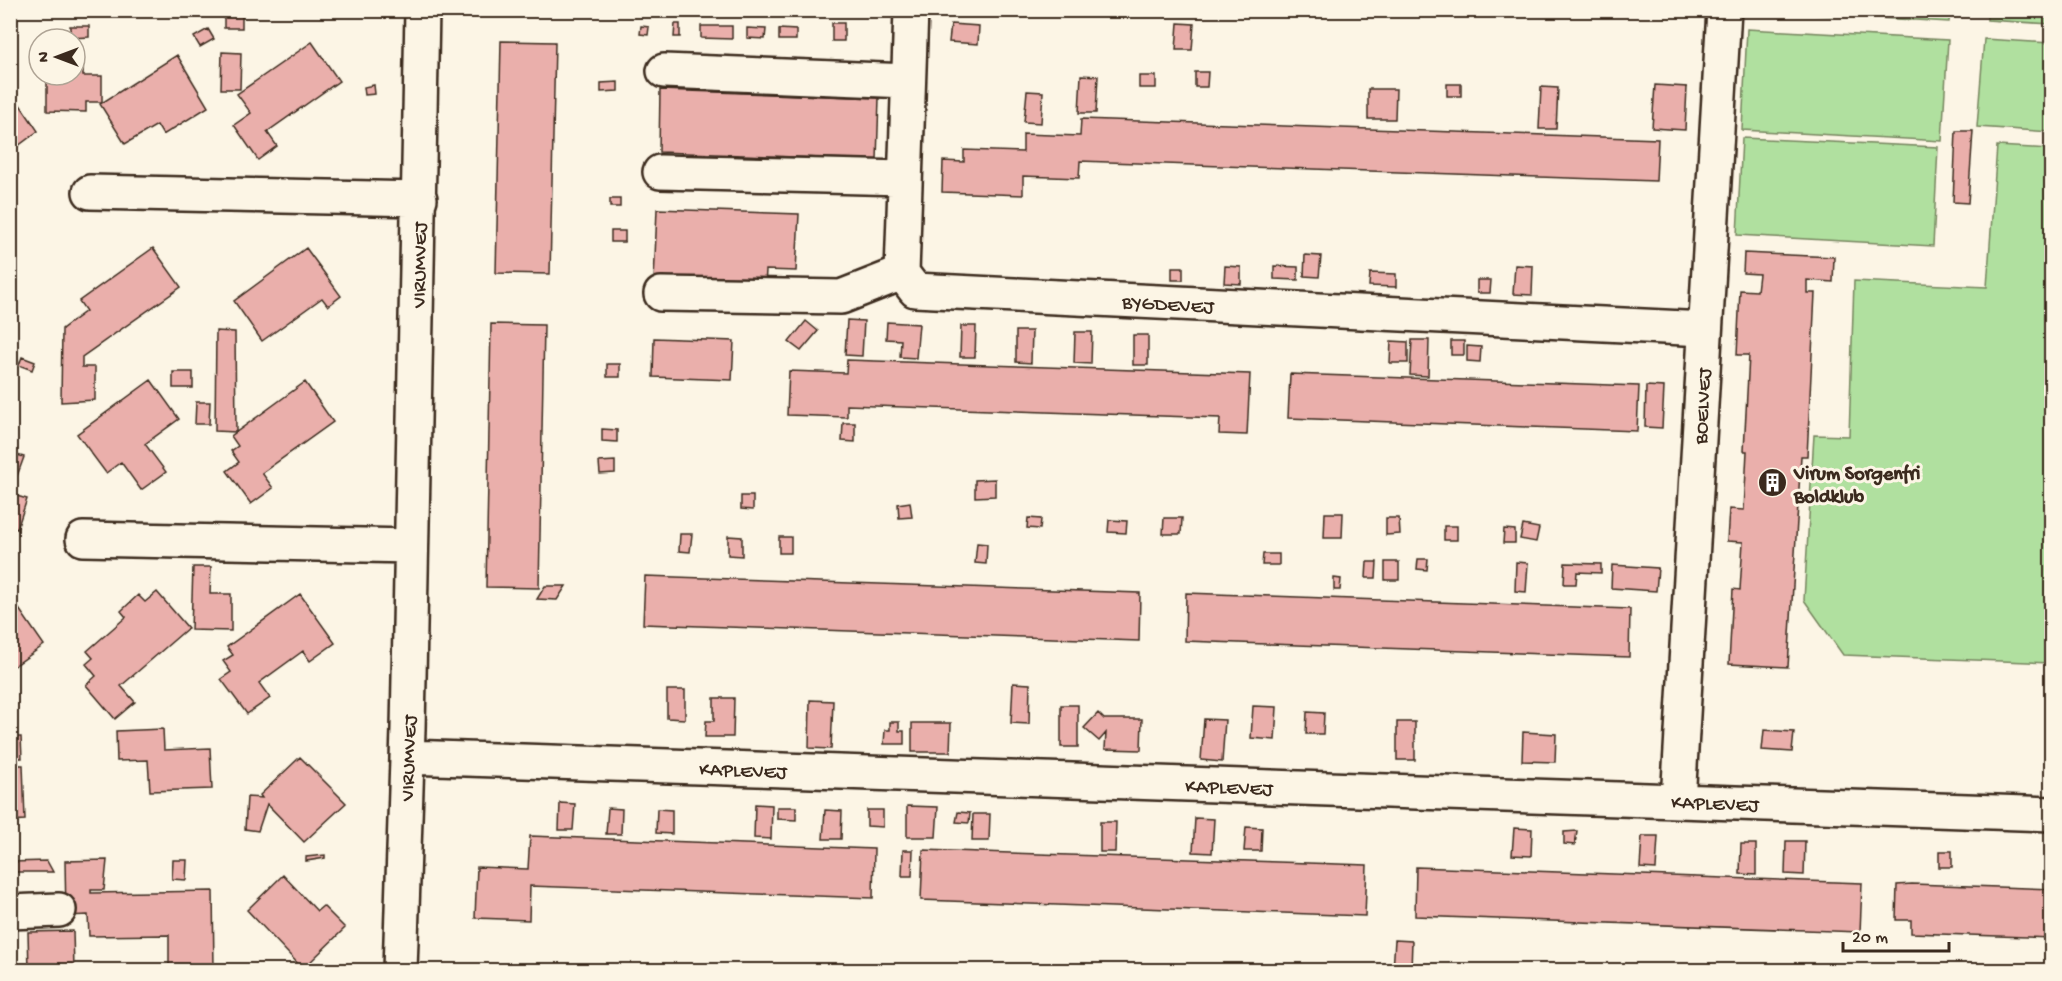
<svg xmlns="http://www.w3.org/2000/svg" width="2062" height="981" viewBox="0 0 2062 981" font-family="'Gochi Hand',sans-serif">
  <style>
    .green { fill: #b0e09f; stroke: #76855e; stroke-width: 1.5 }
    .building { fill: #eaafab; stroke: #3b2a1e; stroke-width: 1.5 }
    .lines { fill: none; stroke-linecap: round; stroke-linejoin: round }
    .minor-casing { stroke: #3b2a1e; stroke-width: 38 }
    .minor { stroke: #fcf5e5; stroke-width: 33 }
    .labels { text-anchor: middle; stroke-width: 6; stroke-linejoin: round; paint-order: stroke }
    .street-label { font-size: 20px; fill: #3b2a1e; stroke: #fcf5e5 }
    .poi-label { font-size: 20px; font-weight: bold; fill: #3b2a1e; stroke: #fcf5e5; text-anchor: start }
  </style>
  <rect width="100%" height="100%" fill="#fcf5e5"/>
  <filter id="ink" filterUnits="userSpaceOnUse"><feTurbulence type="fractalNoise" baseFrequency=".0167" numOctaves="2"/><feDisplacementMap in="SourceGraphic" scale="12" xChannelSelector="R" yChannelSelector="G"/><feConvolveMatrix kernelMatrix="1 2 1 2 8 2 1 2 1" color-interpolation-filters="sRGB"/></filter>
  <g filter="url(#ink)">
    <path class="green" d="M 1756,11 L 1950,10 L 1950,11 L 1949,22 Z
      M 1987,11 L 2051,11 L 2051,24 L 1987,20 Z
      M 1747,29 L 1948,40 L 1942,141 L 1742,130 Z
      M 1984,39 L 2051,43 L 2051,132 L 1977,127 Z
      M 1742,138 L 1938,147 L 1933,246 L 1737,235 Z
      M 1997,146 L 2051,149 L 2051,663 L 1843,655 L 1804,600 L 1814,435 L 1849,436 L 1854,281 L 1987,287 Z"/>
    <path class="building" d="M 224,10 L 242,10 L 242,28 L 224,28 Z
      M 832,23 L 844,23 L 844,41 L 832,41 Z
      M 1178,23 L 1194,24 L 1192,50 L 1176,50 Z
      M 675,24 L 680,24 L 680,37 L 674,37 Z
      M 951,24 L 979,26 L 978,44 L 949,42 Z
      M 70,26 L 89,26 L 89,37 L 70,38 Z
      M 641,26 L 649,27 L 648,35 L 640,34 Z
      M 701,26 L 732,26 L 732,39 L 701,38 Z
      M 747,28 L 766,29 L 765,39 L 747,38 Z
      M 208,29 L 214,39 L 200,47 L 194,37 Z
      M 779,29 L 796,30 L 796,40 L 779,40 Z
      M 501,41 L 555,42 L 550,274 L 496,273 Z
      M 312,42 L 339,81 L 267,132 L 277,146 L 258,160 L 234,125 L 251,113 L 237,94 Z
      M 222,52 L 241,53 L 240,89 L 221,89 Z
      M 177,55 L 208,107 L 163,135 L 157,125 L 125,144 L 100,104 Z
      M 75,68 L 83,68 L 83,76 L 102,76 L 102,102 L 86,102 L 86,112 L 47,111 L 47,76 L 75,75 Z
      M 1195,72 L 1208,72 L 1207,87 L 1195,87 Z
      M 1081,75 L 1098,76 L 1096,113 L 1079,113 Z
      M 1139,76 L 1156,76 L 1156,88 L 1139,88 Z
      M 618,82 L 618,91 L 601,92 L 601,83 Z
      M 1447,84 L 1461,84 L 1461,96 L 1447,96 Z
      M 374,85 L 375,94 L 365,95 L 364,87 Z
      M 1655,85 L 1687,87 L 1685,130 L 1652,128 Z
      M 1541,87 L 1558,88 L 1556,129 L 1539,129 Z
      M 1368,89 L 1396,89 L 1395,119 L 1368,119 Z
      M 10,90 L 38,131 L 10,152 Z
      M 660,90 L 879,98 L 877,160 L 659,152 Z
      M 1027,91 L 1043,92 L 1041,123 L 1024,122 Z
      M 1081,119 L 1658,139 L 1656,181 L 1080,161 L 1079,178 L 1023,176 L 1023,195 L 942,192 L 943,161 L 964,162 L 964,150 L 1023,152 L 1023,134 L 1080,136 Z
      M 1956,131 L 1973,131 L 1968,203 L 1953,202 Z
      M 610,199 L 620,199 L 620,207 L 610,207 Z
      M 657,209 L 799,214 L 796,271 L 766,270 L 765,286 L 654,282 Z
      M 611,231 L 625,231 L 625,242 L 611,242 Z
      M 153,248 L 181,287 L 82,357 L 82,367 L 95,367 L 95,400 L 61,402 L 62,329 L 86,311 L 79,301 Z
      M 306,248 L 341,296 L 328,306 L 322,298 L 262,341 L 234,301 Z
      M 1744,253 L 1834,257 L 1833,282 L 1807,280 L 1807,293 L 1815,293 L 1807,456 L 1801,456 L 1788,667 L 1729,664 L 1733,589 L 1740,590 L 1743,542 L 1727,541 L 1729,509 L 1744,510 L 1747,451 L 1744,451 L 1749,355 L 1737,355 L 1740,290 L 1757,291 L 1759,274 L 1743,273 Z
      M 1305,255 L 1321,256 L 1319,277 L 1304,276 Z
      M 1515,265 L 1533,266 L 1532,295 L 1513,294 Z
      M 1225,266 L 1241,267 L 1241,284 L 1224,283 Z
      M 1274,266 L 1298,267 L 1298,280 L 1274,279 Z
      M 1172,267 L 1183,267 L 1183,280 L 1172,280 Z
      M 1370,273 L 1396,274 L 1396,287 L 1369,286 Z
      M 1477,280 L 1491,280 L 1490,293 L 1477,293 Z
      M 847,320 L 864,321 L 862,356 L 845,355 Z
      M 806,321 L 818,331 L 801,351 L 789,342 Z
      M 887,322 L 919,324 L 916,358 L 900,357 L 901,340 L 886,339 Z
      M 491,324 L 544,325 L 539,588 L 486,587 Z
      M 961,326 L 976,326 L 975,357 L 960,357 Z
      M 216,331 L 235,332 L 236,432 L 215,431 Z
      M 1016,331 L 1032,331 L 1031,363 L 1016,362 Z
      M 1075,332 L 1092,332 L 1091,364 L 1074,363 Z
      M 1133,335 L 1148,335 L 1148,365 L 1133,365 Z
      M 654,338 L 734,341 L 732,380 L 653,377 Z
      M 1412,340 L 1429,340 L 1428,376 L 1410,375 Z
      M 1391,341 L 1408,342 L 1408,363 L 1390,363 Z
      M 1451,341 L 1464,341 L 1464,355 L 1451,355 Z
      M 1467,346 L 1481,347 L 1480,362 L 1467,361 Z
      M 22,357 L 35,362 L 32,370 L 19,365 Z
      M 847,360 L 1250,374 L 1247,435 L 1219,434 L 1220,418 L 847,405 L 847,417 L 787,415 L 789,371 L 846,373 Z
      M 607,364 L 620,364 L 620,377 L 607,377 Z
      M 173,372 L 193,372 L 193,388 L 173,388 Z
      M 1290,374 L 1639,386 L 1637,431 L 1288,418 Z
      M 151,380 L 179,419 L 145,444 L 166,472 L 141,490 L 121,462 L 106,473 L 77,434 Z
      M 305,382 L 333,422 L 262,473 L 273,488 L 251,504 L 227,471 L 239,462 L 231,451 L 238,446 L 231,436 Z
      M 1646,386 L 1664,387 L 1662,428 L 1645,427 Z
      M 196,402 L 210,402 L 209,424 L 195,424 Z
      M 843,423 L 855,423 L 855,442 L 842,441 Z
      M 602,429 L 617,430 L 617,442 L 602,441 Z
      M 10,453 L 24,457 L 17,476 L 10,473 Z
      M 615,461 L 615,473 L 600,474 L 599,462 Z
      M 995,479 L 995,496 L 975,497 L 975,480 Z
      M 10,494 L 27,499 L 17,529 L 10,527 Z
      M 741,496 L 753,496 L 753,510 L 741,509 Z
      M 910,502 L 912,517 L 899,518 L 898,504 Z
      M 1325,513 L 1343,513 L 1342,538 L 1324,538 Z
      M 1028,518 L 1041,519 L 1040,529 L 1027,528 Z
      M 1164,518 L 1182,518 L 1181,534 L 1163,534 Z
      M 1386,518 L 1399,518 L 1400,534 L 1386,535 Z
      M 1109,520 L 1127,521 L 1126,533 L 1108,532 Z
      M 1523,525 L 1539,528 L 1536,542 L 1520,539 Z
      M 1444,526 L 1457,526 L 1457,540 L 1444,540 Z
      M 1504,529 L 1515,530 L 1515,543 L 1503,543 Z
      M 680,534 L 692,534 L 690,552 L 679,551 Z
      M 728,536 L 742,537 L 742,556 L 728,555 Z
      M 779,537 L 791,537 L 791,553 L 779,553 Z
      M 977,543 L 987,544 L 986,564 L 975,563 Z
      M 1263,554 L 1279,554 L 1279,565 L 1262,565 Z
      M 1418,559 L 1428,559 L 1427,570 L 1417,569 Z
      M 1367,562 L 1377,562 L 1376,578 L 1366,578 Z
      M 1385,562 L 1399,562 L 1399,580 L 1385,580 Z
      M 1516,562 L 1528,563 L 1526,592 L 1515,591 Z
      M 1565,563 L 1601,564 L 1601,573 L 1577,572 L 1576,584 L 1564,584 Z
      M 1612,565 L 1658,568 L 1656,591 L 1611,588 Z
      M 193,567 L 211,567 L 210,594 L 231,594 L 231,631 L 191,630 Z
      M 645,576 L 1140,593 L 1139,641 L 643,624 Z
      M 1334,578 L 1341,579 L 1340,590 L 1334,590 Z
      M 545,586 L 566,586 L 557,600 L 537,599 Z
      M 157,592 L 188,628 L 121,686 L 135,702 L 115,719 L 86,685 L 96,676 L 86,664 L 93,658 L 87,651 L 126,617 L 121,611 L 138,595 L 145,602 Z
      M 1186,593 L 1630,609 L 1629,657 L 1185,641 Z
      M 300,594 L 335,643 L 310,661 L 303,651 L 259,683 L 270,698 L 247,714 L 221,679 L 231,672 L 223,661 L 233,655 L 227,647 Z
      M 17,606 L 44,645 L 10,669 L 10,610 Z
      M 1013,683 L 1030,684 L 1029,724 L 1011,723 Z
      M 667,690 L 685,690 L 685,719 L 667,718 Z
      M 714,698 L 734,698 L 733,737 L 705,737 L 706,721 L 714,721 Z
      M 810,700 L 833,701 L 831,749 L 809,748 Z
      M 1061,705 L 1078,705 L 1078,747 L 1061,747 Z
      M 1253,706 L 1277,707 L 1275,740 L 1251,738 Z
      M 1307,712 L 1324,713 L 1323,734 L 1306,734 Z
      M 1098,713 L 1104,719 L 1142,719 L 1141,750 L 1105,749 L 1106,733 L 1099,741 L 1084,728 Z
      M 1204,719 L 1225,720 L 1222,762 L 1201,760 Z
      M 890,722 L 899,722 L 899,731 L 904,731 L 904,744 L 884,744 L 885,730 L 890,730 Z
      M 1397,722 L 1415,722 L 1415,760 L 1397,760 Z
      M 912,723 L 951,723 L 950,752 L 912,752 Z
      M 163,729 L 164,750 L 210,748 L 212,789 L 150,791 L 148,760 L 117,761 L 116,731 Z
      M 1764,730 L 1794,732 L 1792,752 L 1762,750 Z
      M 1523,732 L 1556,734 L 1555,762 L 1522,761 Z
      M 10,737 L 21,737 L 22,758 L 10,758 Z
      M 300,757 L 346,803 L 304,842 L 267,804 L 258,831 L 245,829 L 247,797 L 262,798 L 260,795 Z
      M 10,765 L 23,765 L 25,820 L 10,821 Z
      M 560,803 L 575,804 L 573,830 L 559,830 Z
      M 755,804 L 772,805 L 771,839 L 754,838 Z
      M 907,806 L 938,807 L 936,837 L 907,837 Z
      M 777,807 L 796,807 L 796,820 L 777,819 Z
      M 608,808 L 622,809 L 621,834 L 606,834 Z
      M 657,809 L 672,810 L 672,834 L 656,833 Z
      M 825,810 L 842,811 L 841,839 L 823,839 Z
      M 867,810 L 883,810 L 883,827 L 867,826 Z
      M 958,812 L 970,813 L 969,823 L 956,822 Z
      M 973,814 L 990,814 L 989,841 L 972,841 Z
      M 1195,818 L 1214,819 L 1212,853 L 1193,852 Z
      M 1100,822 L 1116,822 L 1115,852 L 1100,852 Z
      M 1246,827 L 1262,828 L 1261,851 L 1244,851 Z
      M 1514,828 L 1532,829 L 1531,856 L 1512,855 Z
      M 1577,831 L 1575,845 L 1564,844 L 1564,832 Z
      M 530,836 L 874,849 L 873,898 L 530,886 L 529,920 L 475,918 L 477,867 L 528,869 Z
      M 1642,836 L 1658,836 L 1656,869 L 1640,868 Z
      M 1786,841 L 1805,841 L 1804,875 L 1785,874 Z
      M 1741,844 L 1756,844 L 1756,875 L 1740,874 Z
      M 903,850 L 913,850 L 912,876 L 902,876 Z
      M 923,850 L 1367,865 L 1365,916 L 921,900 Z
      M 1939,851 L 1952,851 L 1952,867 L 1939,867 Z
      M 325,855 L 325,858 L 306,861 L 306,857 Z
      M 107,860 L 104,890 L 91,890 L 91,893 L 213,891 L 214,970 L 169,970 L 169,935 L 89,936 L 88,915 L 66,916 L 65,861 Z
      M 173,860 L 187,860 L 186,880 L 172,879 Z
      M 47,861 L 53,872 L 10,872 L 10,862 Z
      M 1416,867 L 1862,883 L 1860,932 L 1415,916 Z
      M 283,875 L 317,911 L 323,906 L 345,928 L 303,969 L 247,910 Z
      M 1912,884 L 2052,889 L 2052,938 L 1911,933 L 1911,920 L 1896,920 L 1897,885 Z
      M 73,931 L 74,970 L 29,970 L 28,932 Z
      M 1395,940 L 1412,941 L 1411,970 L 1393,970 Z
      M 751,966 L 764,966 L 764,970 L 751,970 Z"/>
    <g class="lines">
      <defs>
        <path id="minor" d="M 911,10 L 902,273 L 915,290 L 1705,329
          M 664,71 L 908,81
          M 660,172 L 904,178
          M 90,192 L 420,199
          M 661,294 L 841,297 L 902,273
          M 83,539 L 411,546
          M 407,757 L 2052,814
          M 1678,801 L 1724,10
          M 10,912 L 59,910
          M 400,970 L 408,729 L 422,10"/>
      </defs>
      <use href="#minor" class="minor-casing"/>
      <use href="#minor" class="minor"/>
    </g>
  </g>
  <defs>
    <symbol id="building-disc" viewBox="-11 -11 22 22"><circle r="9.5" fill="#3b2a1e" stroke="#fcf5e5"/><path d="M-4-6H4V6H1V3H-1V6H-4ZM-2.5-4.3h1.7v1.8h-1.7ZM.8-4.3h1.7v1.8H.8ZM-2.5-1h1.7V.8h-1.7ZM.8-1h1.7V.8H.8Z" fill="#fff"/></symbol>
  </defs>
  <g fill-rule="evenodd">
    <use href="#building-disc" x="1756" y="466" width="33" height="33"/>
  </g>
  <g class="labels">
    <g class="street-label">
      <text transform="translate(418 265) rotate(-89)" y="7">VIRUMVEJ</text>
      <text transform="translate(1168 303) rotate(3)" y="7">BYGDEVEJ</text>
      <text transform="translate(1701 406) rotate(-87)" y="7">BOELVEJ</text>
      <text transform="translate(407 758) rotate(-88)" y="7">VIRUMVEJ</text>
      <text transform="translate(743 769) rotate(2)" y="7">KAPLEVEJ</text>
      <text transform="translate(1229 786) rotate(2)" y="7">KAPLEVEJ</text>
      <text transform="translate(1715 802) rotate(2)" y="7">KAPLEVEJ</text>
    </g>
    <g class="poi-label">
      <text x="1794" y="479">Virum Sorgenfri<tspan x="1794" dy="23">Boldklub</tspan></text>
    </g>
  </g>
  <rect width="2062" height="981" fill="none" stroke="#fcf5e5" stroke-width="36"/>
  <rect x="18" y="18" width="2026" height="945" fill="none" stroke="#3b2a1e" stroke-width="2" filter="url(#ink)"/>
  <g transform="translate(57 57) rotate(270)"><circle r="28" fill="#fcf5e5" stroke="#afa495" stroke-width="1.5"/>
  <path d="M0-4.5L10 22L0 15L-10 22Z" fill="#3b2a1e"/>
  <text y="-9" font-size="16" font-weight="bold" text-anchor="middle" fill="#3b2a1e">N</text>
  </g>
  <path d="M1843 942v9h106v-9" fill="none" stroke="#3b2a1e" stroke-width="3"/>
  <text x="1852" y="942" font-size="18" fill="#3b2a1e" stroke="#fcf5e5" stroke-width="4.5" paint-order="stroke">20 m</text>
</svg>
